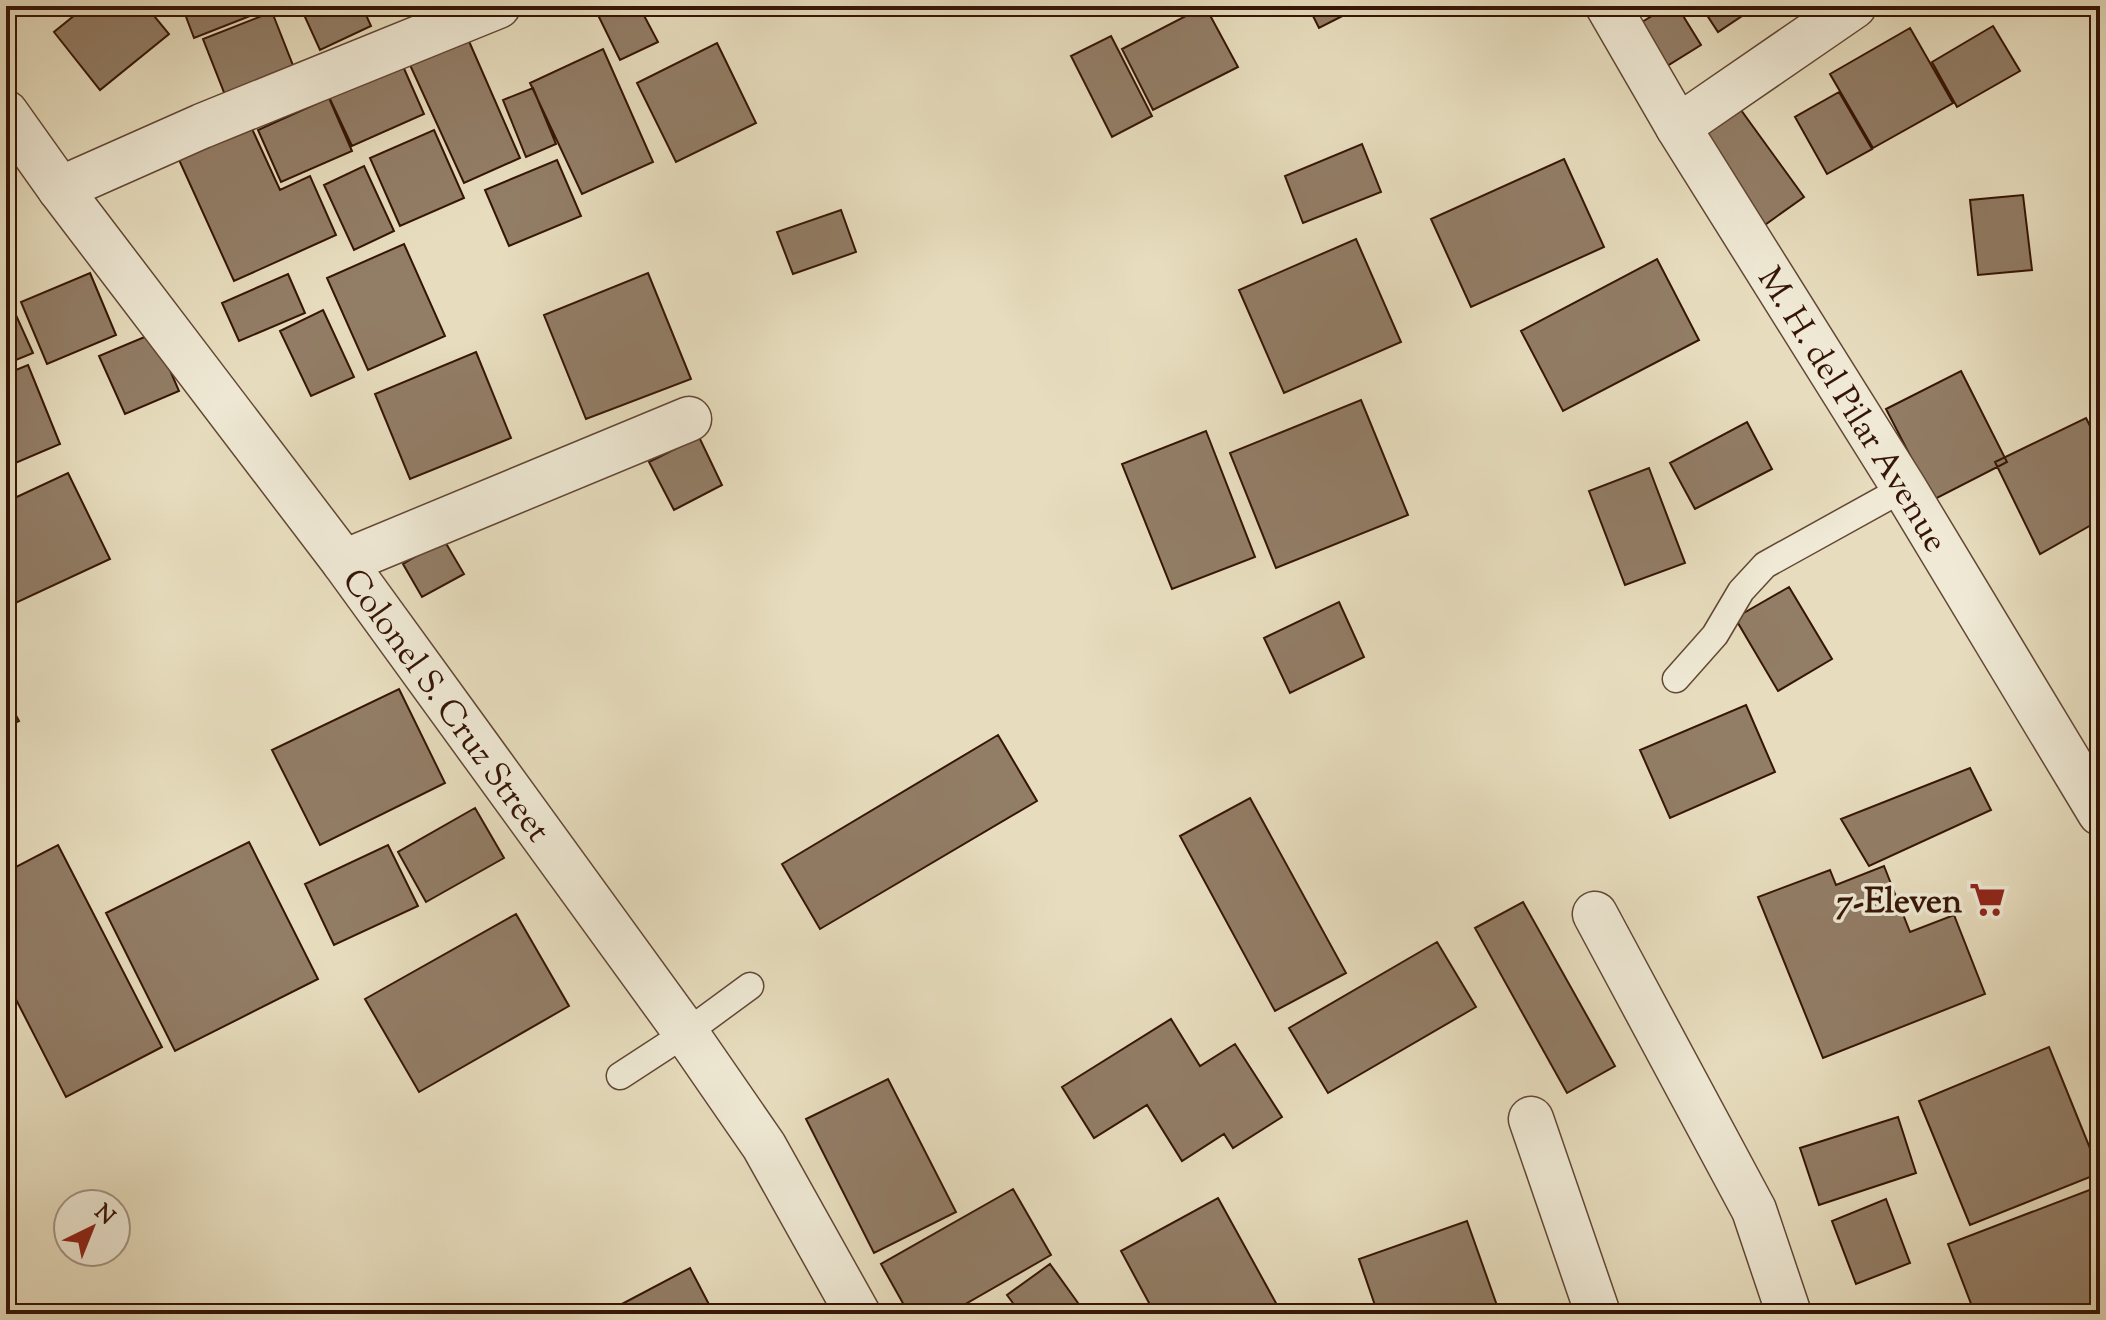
<svg xmlns="http://www.w3.org/2000/svg" width="2106" height="1320" viewBox="0 0 2106 1320" font-family="'Sorts Mill Goudy',serif">
  <style>
    .building { fill: #927d66; stroke: #361506; stroke-width: 2 }
    .lines { fill: none; stroke-linecap: round; stroke-linejoin: round }
    .service-casing { stroke: #624734; stroke-width: 29 }
    .minor-casing { stroke: #624734; stroke-width: 47 }
    .tertiary-casing { stroke: #624734; stroke-width: 47 }
    .service { stroke: #efe9d5; stroke-width: 26 }
    .minor { stroke: #efe9d5; stroke-width: 44 }
    .tertiary { stroke: #efe9d5; stroke-width: 44 }
    .labels { text-anchor: middle; stroke-width: 7; stroke-linejoin: round; paint-order: stroke }
    .street-label { font-size: 34px; fill: #361506; stroke: #efe9d5 }
    .poi-label { font-size: 34px; font-weight: bold; fill: #361506; stroke: #efe9d5; text-anchor: end }
  </style>
  <rect width="100%" height="100%" fill="#e7ddbe"/>
  <filter id="stains"><feTurbulence type="fractalNoise" baseFrequency=".0025" numOctaves="4"/><feColorMatrix values="0 0 0 0 .2 0 0 0 0 .09 0 0 0 0 .02 0 0 0 .5 -.17"/></filter>
  <radialGradient id="worn" r=".72"><stop offset=".6" stop-color="#630" stop-opacity="0"/><stop offset="1" stop-color="#630" stop-opacity=".3"/></radialGradient>
  <path class="building" d="M 86,6 L 146,6 L 169,34 L 100,90 L 54,32 Z
    M 182,6 L 252,6 L 255,14 L 194,38 Z
    M 300,6 L 362,6 L 371,26 L 320,50 Z
    M 613,6 L 639,6 L 658,42 L 620,60 L 597,13 Z
    M 1205,6 L 1238,67 L 1153,110 L 1122,49 Z
    M 1308,6 L 1362,6 L 1319,28 Z
    M 1668,6 L 1677,6 L 1701,45 L 1667,66 L 1642,22 Z
    M 1701,6 L 1757,6 L 1718,32 Z
    M 272,12 L 296,73 L 227,100 L 203,39 Z
    M 1993,26 L 2020,71 L 1957,107 L 1932,62 Z
    M 1910,28 L 1953,103 L 1873,148 L 1830,74 Z
    M 1111,36 L 1152,116 L 1112,137 L 1071,56 Z
    M 468,39 L 520,158 L 464,183 L 410,65 Z
    M 717,43 L 756,123 L 676,162 L 637,83 Z
    M 603,49 L 653,162 L 582,194 L 530,83 Z
    M 402,64 L 424,114 L 352,146 L 329,97 Z
    M 533,88 L 556,144 L 526,157 L 503,100 Z
    M 1839,92 L 1872,149 L 1827,174 L 1795,117 Z
    M 329,98 L 352,151 L 281,182 L 258,130 Z
    M 1733,99 L 1804,197 L 1762,227 L 1690,129 Z
    M 247,118 L 280,190 L 310,176 L 336,235 L 234,281 L 175,151 Z
    M 434,130 L 464,198 L 400,226 L 370,158 Z
    M 1362,144 L 1381,192 L 1303,223 L 1285,176 Z
    M 1564,159 L 1604,247 L 1471,307 L 1431,219 Z
    M 557,160 L 581,216 L 509,246 L 485,190 Z
    M 364,166 L 394,231 L 354,250 L 324,185 Z
    M 2023,195 L 2032,270 L 1978,275 L 1970,200 Z
    M 841,210 L 856,252 L 793,274 L 777,232 Z
    M 1356,239 L 1401,342 L 1284,393 L 1239,290 Z
    M 404,244 L 445,336 L 368,370 L 327,278 Z
    M 1657,259 L 1699,340 L 1563,411 L 1521,331 Z
    M 90,273 L 116,335 L 47,364 L 21,302 Z
    M 648,273 L 691,379 L 586,419 L 544,315 Z
    M 288,274 L 305,313 L 239,341 L 222,303 Z
    M 6,293 L 33,353 L 6,364 Z
    M 323,310 L 354,377 L 311,396 L 280,331 Z
    M 154,333 L 179,391 L 125,414 L 99,356 Z
    M 476,352 L 511,438 L 410,479 L 375,394 Z
    M 28,365 L 60,444 L 6,467 L 6,374 Z
    M 1961,371 L 2007,462 L 1933,500 L 1886,409 Z
    M 1361,400 L 1408,515 L 1276,568 L 1230,453 Z
    M 2086,418 L 2100,446 L 2100,520 L 2040,554 L 1995,462 Z
    M 1747,422 L 1772,469 L 1695,509 L 1670,463 Z
    M 1206,431 L 1255,557 L 1172,589 L 1122,464 Z
    M 699,437 L 722,485 L 674,510 L 649,462 Z
    M 1649,468 L 1685,563 L 1625,585 L 1589,491 Z
    M 68,473 L 110,559 L 9,606 L 6,601 L 6,502 Z
    M 444,540 L 464,574 L 422,597 L 403,564 Z
    M 1789,587 L 1832,659 L 1778,691 L 1735,618 Z
    M 1339,602 L 1364,657 L 1290,693 L 1264,638 Z
    M 399,689 L 445,783 L 320,845 L 272,750 Z
    M 6,697 L 19,721 L 6,727 Z
    M 1746,705 L 1775,772 L 1670,818 L 1640,750 Z
    M 998,735 L 1037,801 L 820,929 L 782,864 Z
    M 1970,768 L 1991,810 L 1869,866 L 1841,819 Z
    M 1250,798 L 1346,973 L 1275,1011 L 1180,836 Z
    M 475,808 L 504,858 L 426,902 L 398,852 Z
    M 249,842 L 318,979 L 175,1051 L 106,913 Z
    M 58,845 L 162,1047 L 66,1097 L 6,980 L 6,872 Z
    M 388,845 L 418,906 L 334,945 L 305,884 Z
    M 1884,866 L 1910,932 L 1954,915 L 1985,994 L 1823,1058 L 1758,897 L 1830,870 L 1836,885 Z
    M 1523,902 L 1615,1066 L 1567,1093 L 1475,928 Z
    M 516,914 L 569,1006 L 419,1092 L 365,999 Z
    M 1437,942 L 1476,1007 L 1328,1093 L 1289,1028 Z
    M 1171,1019 L 1200,1066 L 1235,1044 L 1282,1117 L 1233,1148 L 1224,1134 L 1182,1161 L 1147,1105 L 1094,1138 L 1062,1087 Z
    M 2049,1047 L 2100,1173 L 1970,1225 L 1919,1101 Z
    M 888,1079 L 956,1212 L 874,1253 L 806,1119 Z
    M 1898,1117 L 1916,1173 L 1819,1205 L 1800,1148 Z
    M 2100,1186 L 2100,1314 L 1975,1314 L 1948,1244 Z
    M 1013,1189 L 1051,1255 L 948,1314 L 909,1314 L 881,1264 Z
    M 1218,1198 L 1282,1314 L 1155,1314 L 1121,1251 Z
    M 1886,1199 L 1910,1263 L 1856,1284 L 1832,1221 Z
    M 1467,1221 L 1500,1314 L 1378,1314 L 1359,1259 Z
    M 1050,1264 L 1078,1303 L 1062,1314 L 1021,1314 L 1007,1295 Z
    M 690,1268 L 714,1314 L 603,1314 Z"/>
  <g class="lines">
    <defs>
      <path id="service" d="M 1676,679 L 1715,635 L 1741,591 L 1765,565 L 1904,488
        M 620,1076 L 686,1033 L 750,986"/>
      <path id="minor" d="M 1678,127 L 1854,6
        M 60,189 L 202,126 L 498,6
        M 344,562 L 689,419
        M 1595,914 L 1754,1210 L 1789,1314
        M 1531,1119 L 1598,1314"/>
      <g id="tertiary">
        <path id="s1" d="M 1608,6 L 1678,127 L 1904,488 L 2100,813"/>
        <path id="s2" d="M 6,113 L 60,189 L 344,562 L 686,1033 L 764,1146 L 858,1314"/>
      </g>
    </defs>
    <use href="#service" class="service-casing"/>
    <use href="#minor" class="minor-casing"/>
    <use href="#tertiary" class="tertiary-casing"/>
    <use href="#service" class="service"/>
    <use href="#minor" class="minor"/>
    <use href="#tertiary" class="tertiary"/>
  </g>
  <defs>
    <symbol id="supermarket-bare" viewBox="-9 -9 18 18"><path d="M-6-5.5h2.5l.6 2H6L4.5 2H-2.5L-4.4-4H-6ZM-1.5 3.2a1.3 1.3 0 1 0 .1 0ZM3 3.2a1.3 1.3 0 1 0 .1 0Z" fill="#8f2418" stroke="#efe9d5" stroke-width="2.5" paint-order="stroke"/></symbol>
  </defs>
  <g fill-rule="evenodd">
    <use href="#supermarket-bare" x="1962" y="874" width="51" height="51"/>
  </g>
  <g class="labels">
    <g class="street-label">
      <text dy="12" stroke="none"><textPath href="#s1" startOffset="472">M. H. del Pilar Avenue</textPath></text>
      <text dy="12" stroke="none"><textPath href="#s2" startOffset="738">Colonel S. Cruz Street</textPath></text>
    </g>
    <g class="poi-label">
      <text x="1962" y="912">7-Eleven</text>
    </g>
  </g>
  <rect width="2106" height="1320" fill="none" stroke="#e7ddbe" stroke-width="32"/>
  <rect x="8" y="8" width="2090" height="1304" fill="none" stroke="#361506" stroke-width="4"/>
  <rect x="16" y="16" width="2074" height="1288" fill="none" stroke="#361506" stroke-width="2"/>
  <g transform="translate(92 1228) rotate(43)"><circle r="38" fill="#efe9d5" stroke="#a59482" stroke-width="2"/>
  <path d="M0-6L14 30L0 20L-14 30Z" fill="#8f2418"/>
  <text y="-12" font-size="22" font-weight="bold" text-anchor="middle" fill="#361506">N</text>
  </g>
  <rect width="100%" height="100%" filter="url(#stains)"/>
  <rect width="100%" height="100%" fill="url(#worn)"/>
</svg>
